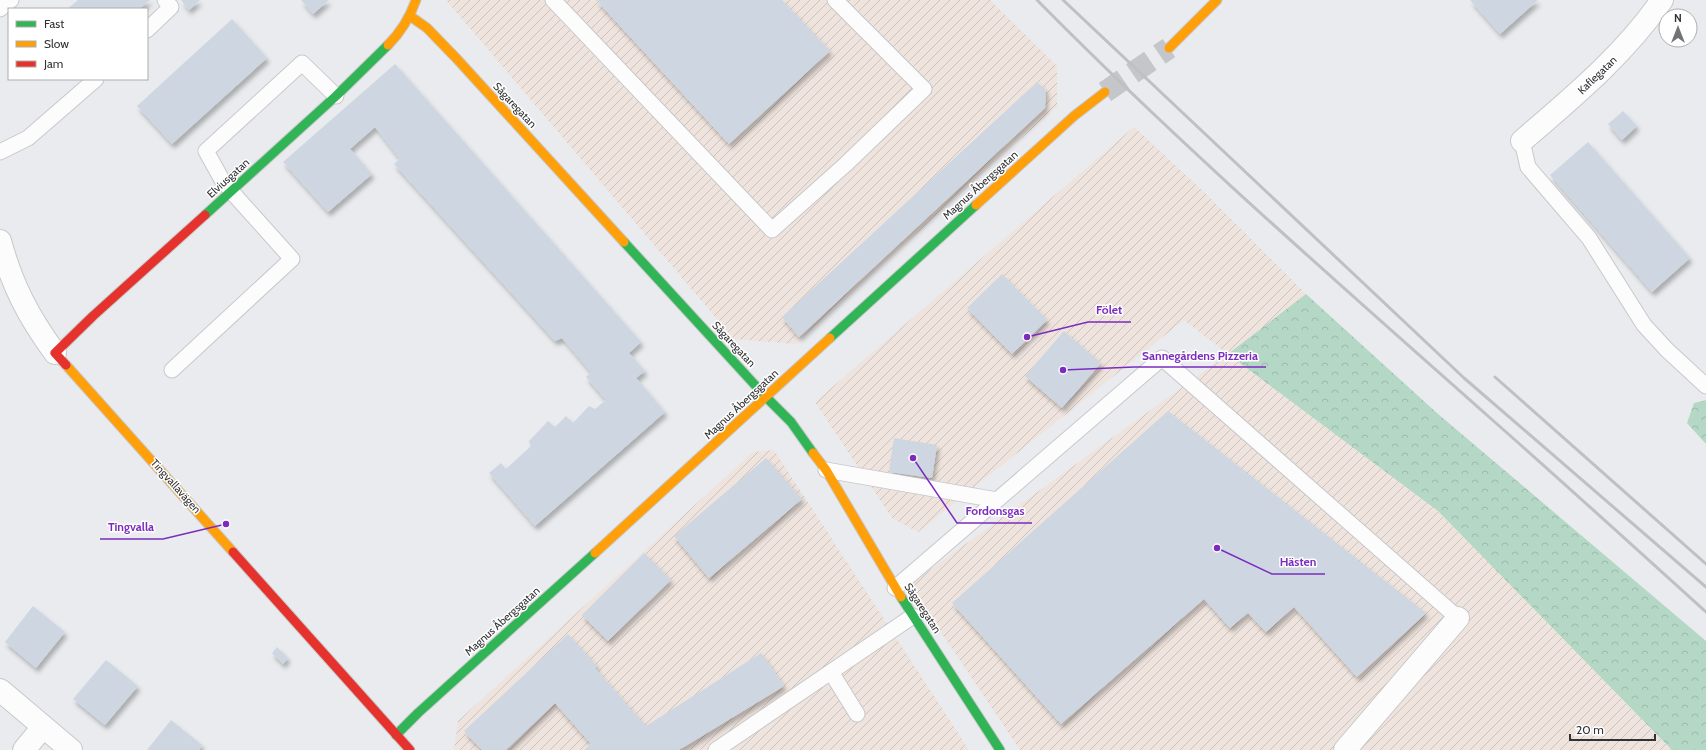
<svg xmlns="http://www.w3.org/2000/svg" width="1706" height="750" viewBox="0 0 1706 750" font-family="Cabin,sans-serif">
  <style>
    .industrial { fill: url(#industrial-furrows) }
    .forest { fill: url(#forest-crowns) }
    .building { fill: #ced7e1; filter: url(#shadow) }
    .lines { fill: none; stroke-linecap: round; stroke-linejoin: round }
    .secondary-tunnel { stroke: #c4c6c9; stroke-width: 22; stroke-dasharray: 22 11; stroke-linecap: butt }
    .lane-casing { stroke: #c7c8cb; stroke-width: 17 }
    .street-casing { stroke: #c7c8cb; stroke-width: 24 }
    .fast-casing { stroke: #c7c8cb; stroke-width: 11 }
    .slow-casing { stroke: #c7c8cb; stroke-width: 11 }
    .jam-casing { stroke: #c7c8cb; stroke-width: 11 }
    .lane { stroke: #fcfcfc; stroke-width: 15 }
    .street { stroke: #fcfcfc; stroke-width: 22 }
    .fast { stroke: #30b455; stroke-width: 9 }
    .slow { stroke: #ff9f0a; stroke-width: 9 }
    .jam { stroke: #e5322d; stroke-width: 9 }
    .rail { stroke: #bfc0c0; stroke-width: 3 }
    .labels { text-anchor: middle; stroke-width: 3; stroke-linejoin: round; paint-order: stroke }
    .street-label { font-size: 11px; fill: #313234; stroke: #fff }
    .leader { fill: none; stroke: #7b2cbf; stroke-width: 1.5 }
    .callout-dot { fill: #7b2cbf; stroke: #fff; stroke-width: 1.5 }
    .callout-label { font-size: 12px; text-anchor: middle; font-weight: bold; fill: #7b2cbf; stroke: #fff; stroke-width: 3; stroke-linejoin: round; paint-order: stroke }
  </style>
  <defs>
    <pattern id="industrial-furrows" width="10" height="10" patternUnits="userSpaceOnUse"><rect width="10" height="10" fill="#eee3dd"/><path d="M-1 1l2-2M0 10L10 0M9 11l2-2" fill="none" stroke="#cdc3be"/></pattern>
    <pattern id="forest-crowns" width="20" height="18" patternUnits="userSpaceOnUse"><rect width="20" height="18" fill="#b4d8c5"/><path d="M2 6a3 3 0 1 1 6 0M12 15a3 3 0 1 1 6 0" fill="none" stroke="#9bbaaa"/></pattern>
    <filter id="shadow"><feDropShadow dx="2.5" dy="4.5" stdDeviation="2" flood-color="#0004"/></filter>
  </defs>
  <rect width="100%" height="100%" fill="#e9ebee"/>
  <path class="industrial" d="M 446,0 L 990,0 L 1057,66 L 1057,106 L 795,344 L 734,339 Z
    M 1134,127 L 1204,192 L 1306,294 L 1229,354 L 1438,511 L 1672,750 L 1020,750 L 909,585 L 1228,354 L 1184,320 L 918,532 L 892,518 L 815,402 Z
    M 774,450 L 969,750 L 454,750 L 458,721 L 753,452 Z"/>
  <path class="forest" d="M 1306,294 L 1438,414 L 1706,641 L 1706,750 L 1672,750 L 1438,511 L 1228,354 Z
    M 1706,400 L 1706,444 L 1687,423 L 1694,403 Z"/>
  <path class="building" d="M 78,0 L 150,0 L 139,9 L 128,9 L 126,7 L 124,9 L 67,9 Z
    M 181,0 L 200,0 L 189,10 Z
    M 301,0 L 329,0 L 313,14 Z
    M 596,0 L 782,0 L 830,51 L 729,144 Z
    M 1470,0 L 1538,0 L 1500,34 Z
    M 232,19 L 267,58 L 172,144 L 137,106 Z
    M 395,64 L 641,342 L 629,353 L 645,371 L 636,378 L 665,412 L 535,526 L 489,473 L 501,463 L 506,469 L 531,446 L 529,441 L 548,421 L 555,427 L 566,416 L 573,423 L 589,406 L 595,409 L 606,400 L 586,377 L 591,372 L 562,338 L 555,341 L 394,164 L 400,159 L 375,127 L 350,149 L 372,174 L 328,212 L 283,162 Z
    M 1037,82 L 1046,90 L 1045,108 L 799,337 L 782,317 Z
    M 1623,111 L 1637,126 L 1622,140 L 1608,124 Z
    M 1588,142 L 1690,258 L 1652,292 L 1550,175 Z
    M 1002,274 L 1047,320 L 1012,354 L 967,308 Z
    M 1064,331 L 1101,363 L 1062,408 L 1025,376 Z
    M 1168,411 L 1426,613 L 1357,677 L 1294,607 L 1266,632 L 1248,613 L 1230,628 L 1204,599 L 1061,724 L 952,603 Z
    M 894,438 L 937,445 L 932,478 L 889,472 Z
    M 766,458 L 802,499 L 709,578 L 674,536 Z
    M 644,553 L 671,580 L 608,641 L 582,615 Z
    M 33,606 L 65,632 L 36,668 L 5,642 Z
    M 568,634 L 597,666 L 595,668 L 646,726 L 761,653 L 784,686 L 679,750 L 584,750 L 591,744 L 555,703 L 506,750 L 482,750 L 464,731 Z
    M 277,647 L 288,658 L 283,664 L 272,653 Z
    M 106,660 L 138,686 L 105,725 L 73,699 Z
    M 171,720 L 202,745 L 199,750 L 147,750 Z"/>
  <g class="lines">
    <path class="secondary-tunnel" d="M 1105,92 L 1169,48"/>
    <defs>
      <path id="lane" d="M 553,0 L 772,230 L 846,164 L 924,89 L 835,0
        M 0,9 L 11,0
        M 147,30 L 171,7 L 165,0
        M 1522,141 L 1528,167 L 1589,238 L 1644,325 L 1667,350 L 1706,386
        M 0,152 L 28,138 L 96,79
        M 172,370 L 292,259 L 231,191 L 221,178 L 206,151 L 302,63 L 336,96
        M 826,470 L 997,500
        M 895,588 L 1162,358 L 1458,618
        M 831,672 L 857,714
        M 716,750 L 913,616"/>
      <path id="street" d="M 1522,141 C 1573,97 1624,55 1662,0
        M 0,241 C 12,285 28,316 55,353
        M 0,690 L 71,750
        M 24,750 L 43,727
        M 1345,750 L 1458,618"/>
      <path id="fast" d="M 205,215 L 336,96 L 388,45
        M 624,242 L 766,397 L 791,422 L 813,453
        M 830,338 L 976,205
        M 901,597 L 1000,750
        M 396,735 L 418,713 L 595,553"/>
      <path id="slow" d="M 410,16 L 427,28 L 457,59 L 624,242
        M 388,45 C 401,32 410,17 416,0
        M 1169,48 L 1217,0
        M 976,205 L 1074,116 L 1105,92
        M 66,365 L 233,552
        M 813,453 L 826,470 L 901,597
        M 595,553 L 830,338"/>
      <path id="jam" d="M 66,365 L 55,353 L 93,316 L 205,215
        M 233,552 L 410,750"/>
    </defs>
    <use href="#lane" class="lane-casing"/>
    <use href="#street" class="street-casing"/>
    <use href="#fast" class="fast-casing"/>
    <use href="#slow" class="slow-casing"/>
    <use href="#jam" class="jam-casing"/>
    <use href="#lane" class="lane"/>
    <use href="#street" class="street"/>
    <use href="#fast" class="fast"/>
    <use href="#slow" class="slow"/>
    <use href="#jam" class="jam"/>
    <path class="rail" d="M 1037,0 C 1181,146 1336,281 1489,417 C 1562,481 1634,547 1706,612
      M 1063,0 L 1464,378 L 1706,587
      M 1495,377 L 1706,564"/>
  </g>
  <g class="labels">
    <g class="street-label">
      <text transform="translate(1597 75) rotate(-44)" y="4">Kaflegatan</text>
      <text transform="translate(515 105) rotate(47)" y="4">Sågaregatan</text>
      <text transform="translate(228 178) rotate(-42)" y="4">Elviusgatan</text>
      <text transform="translate(980 185) rotate(-42)" y="4">Magnus Åbergsgatan</text>
      <text transform="translate(734 344) rotate(47)" y="4">Sågaregatan</text>
      <text transform="translate(741 404) rotate(-43)" y="4">Magnus Åbergsgatan</text>
      <text transform="translate(176 486) rotate(48)" y="4">Tingvallavägen</text>
      <text transform="translate(923 608) rotate(57)" y="4">Sågaregatan</text>
      <text transform="translate(502 621) rotate(-42)" y="4">Magnus Åbergsgatan</text>
    </g>
  </g>
  <path class="leader" d="M1027 337L1088 322H1131M1063 370L1134 367H1266M913 458L957 523H1032M226 524L163 539H100M1217 548L1272 574H1325"/>
  <g class="callout-dot">
    <circle cx="1027" cy="337" r="4"/>
    <circle cx="1063" cy="370" r="4"/>
    <circle cx="913" cy="458" r="4"/>
    <circle cx="226" cy="524" r="4"/>
    <circle cx="1217" cy="548" r="4"/>
  </g>
  <g class="callout-label">
    <text x="1109" y="314">Fölet</text>
    <text x="1200" y="360">Sannegårdens Pizzeria</text>
    <text x="995" y="515">Fordonsgas</text>
    <text x="131" y="531">Tingvalla</text>
    <text x="1298" y="566">Hästen</text>
  </g>
  <rect x="8" y="8" width="140" height="72" fill="#ffffff" stroke="#adadae"/>
  <rect x="16" y="21" width="20" height="6" fill="#30b455" stroke="#adadae"/>
  <text x="44" y="28" font-size="12" fill="#313234">Fast</text>
  <rect x="16" y="41" width="20" height="6" fill="#ff9f0a" stroke="#adadae"/>
  <text x="44" y="48" font-size="12" fill="#313234">Slow</text>
  <rect x="16" y="61" width="20" height="6" fill="#e5322d" stroke="#adadae"/>
  <text x="44" y="68" font-size="12" fill="#313234">Jam</text>
  <g transform="translate(1678 28)"><circle r="19" fill="#ffffff" stroke="#adadae"/>
  <path d="M0-3L7 15L0 10L-7 15Z" fill="#717375"/>
  <text y="-6" font-size="11" font-weight="bold" text-anchor="middle" fill="#313234">N</text>
  </g>
  <path d="M1570 734v6h85v-6" fill="none" stroke="#313234" stroke-width="2"/>
  <text x="1576" y="734" font-size="12" fill="#313234" stroke="#ffffff" stroke-width="3" paint-order="stroke">20 m</text>
</svg>
